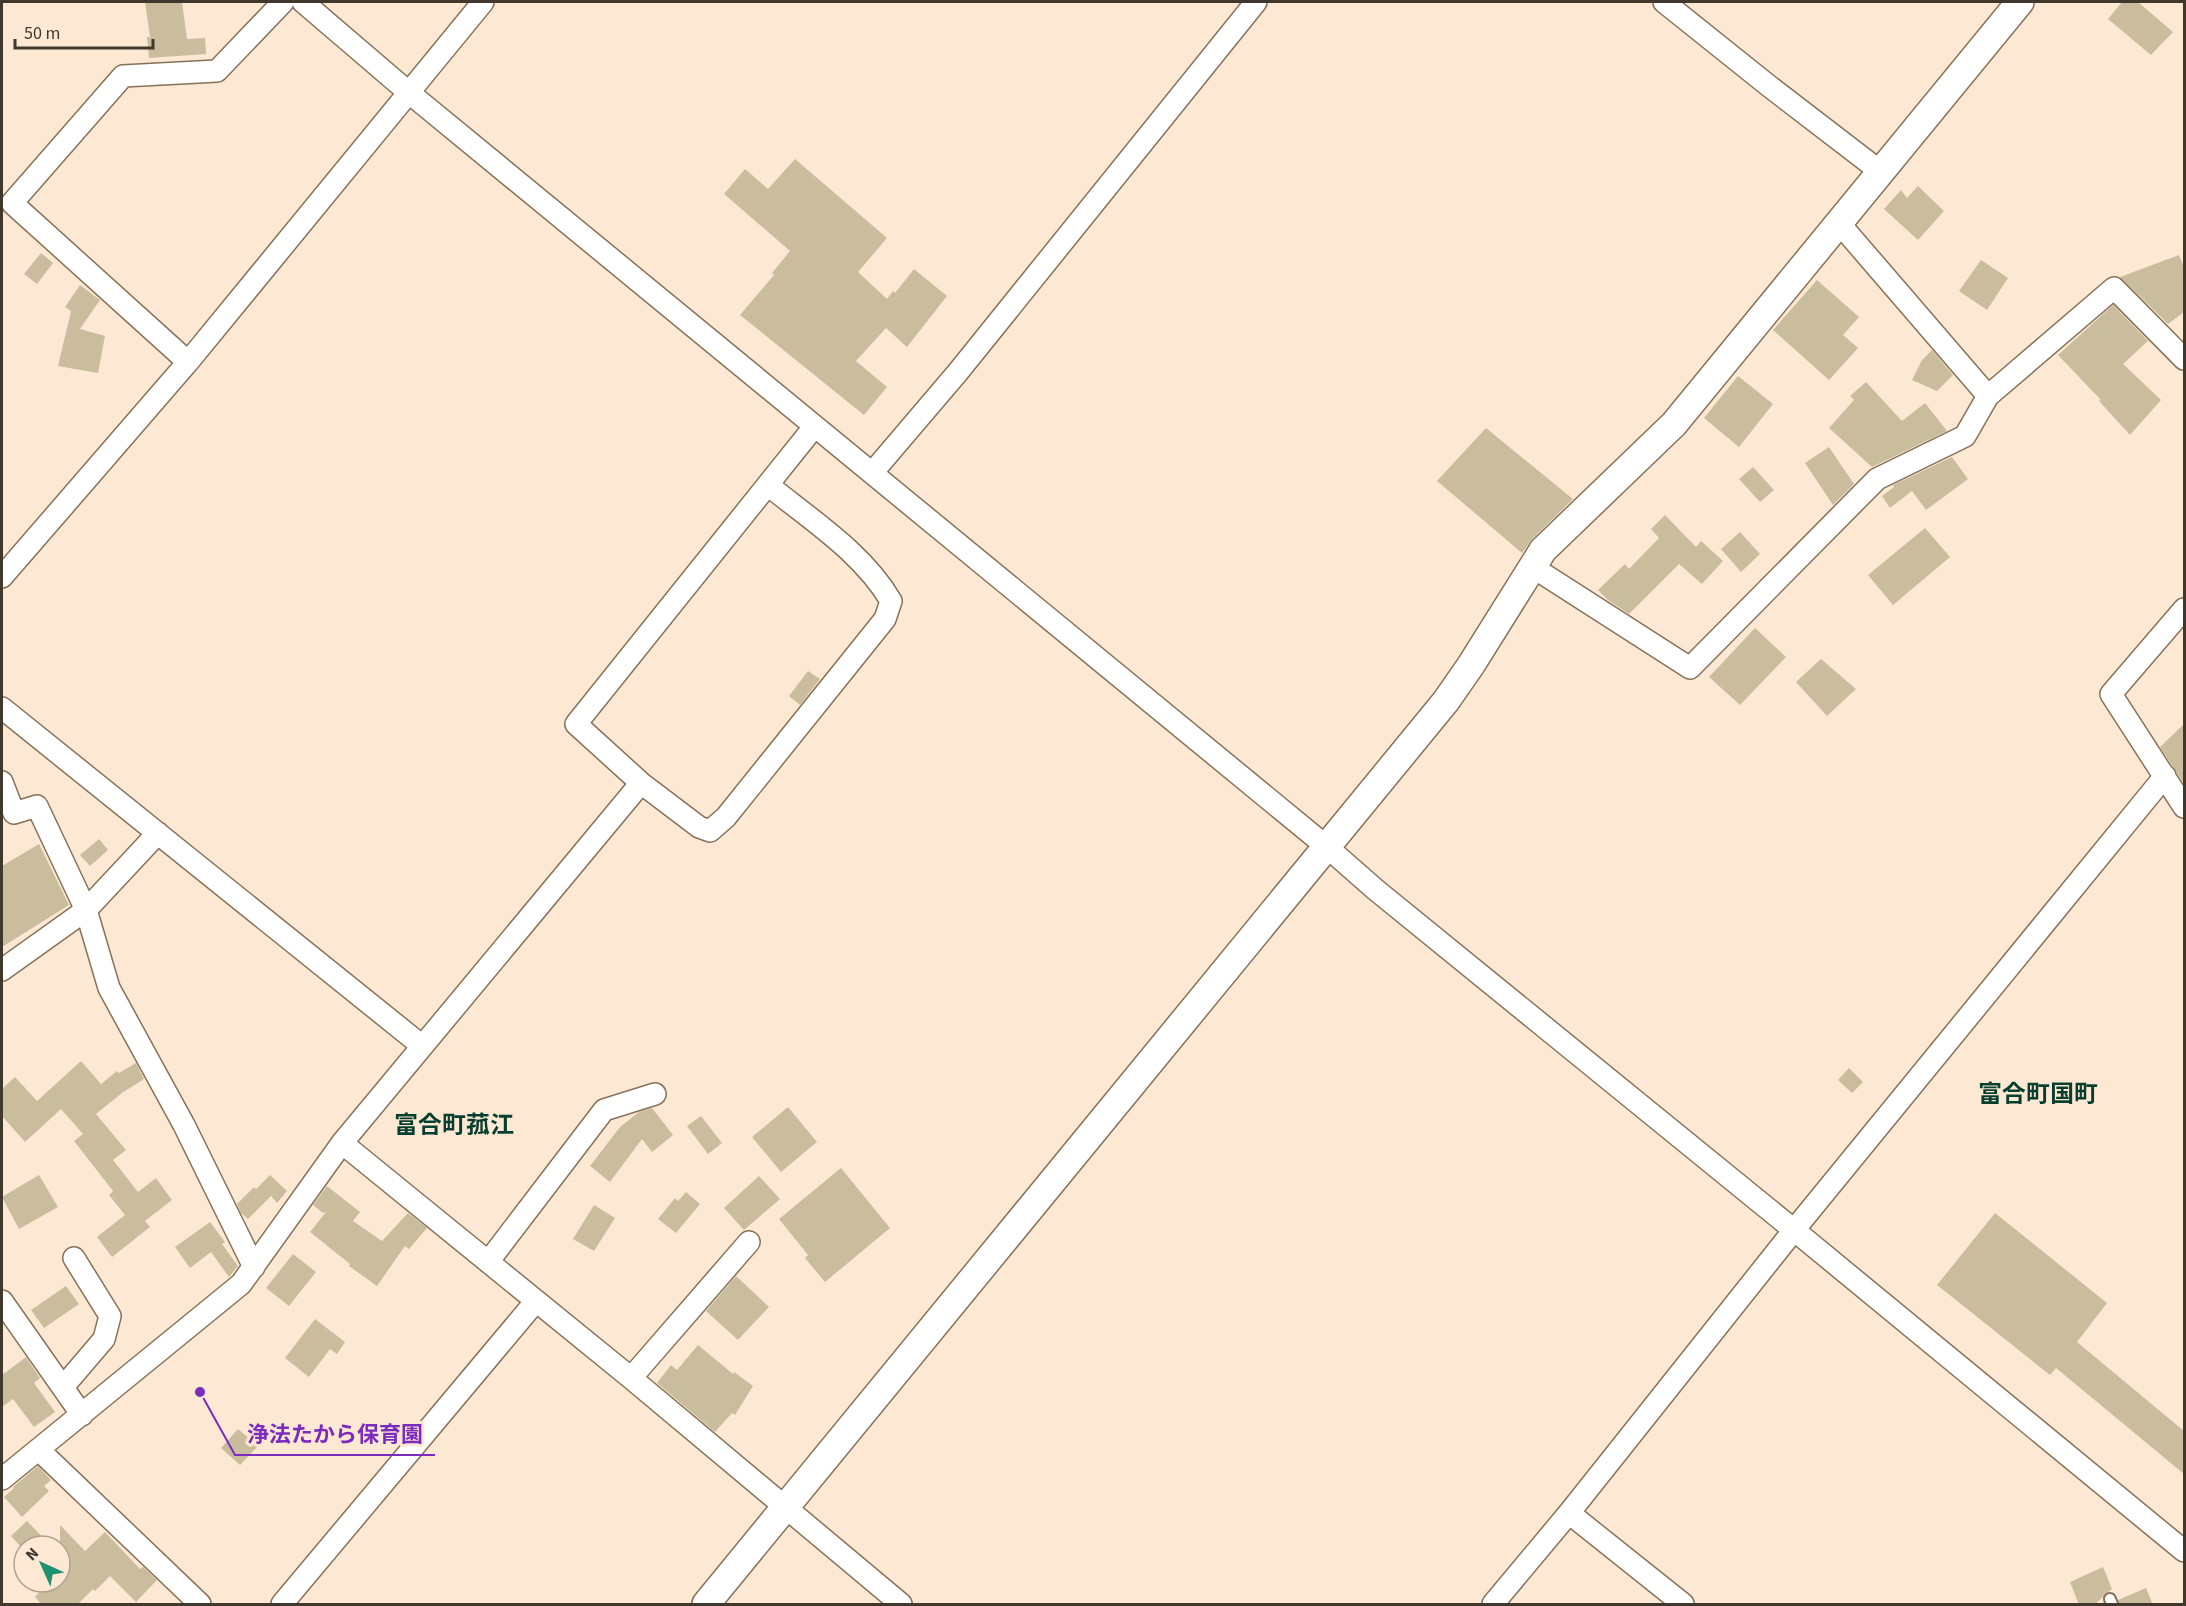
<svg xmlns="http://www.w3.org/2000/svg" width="2186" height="1606" viewBox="0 0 2186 1606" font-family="'Source Sans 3','Noto Sans JP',sans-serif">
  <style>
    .building { fill: #c9bd9e }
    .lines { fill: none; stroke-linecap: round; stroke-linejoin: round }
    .service-casing { stroke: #877159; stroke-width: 14 }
    .minor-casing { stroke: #877159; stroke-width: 24 }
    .tertiary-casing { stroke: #877159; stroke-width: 30 }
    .service { stroke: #fff; stroke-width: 10 }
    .minor { stroke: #fff; stroke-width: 21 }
    .tertiary { stroke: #fff; stroke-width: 27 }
    .labels { text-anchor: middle; stroke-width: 6; stroke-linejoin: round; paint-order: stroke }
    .quarter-label { font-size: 24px; font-weight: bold; fill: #083e30; stroke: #fde9d3 }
    .leader { fill: none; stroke: #7b2cbf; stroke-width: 2 }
    .callout-dot { fill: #7b2cbf; stroke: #fde9d3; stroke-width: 2 }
    .callout-label { font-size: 22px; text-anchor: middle; font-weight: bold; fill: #7b2cbf; stroke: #fde9d3; stroke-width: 6; stroke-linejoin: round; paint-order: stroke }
  </style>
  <rect width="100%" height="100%" fill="#fde9d3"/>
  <path class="building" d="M 145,2 L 182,2 L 187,39 L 205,38 L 206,54 L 149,58 L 147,37 L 150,37 Z
    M 2122,2 L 2138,2 L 2173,32 L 2151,55 L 2108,19 Z
    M 795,159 L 887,238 L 858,272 L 887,299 L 893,291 L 895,293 L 914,269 L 947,296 L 907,347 L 886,328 L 856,361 L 887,387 L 864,415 L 740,315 L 774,275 L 772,273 L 790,251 L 724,194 L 745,169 L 768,189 Z
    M 1918,186 L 1944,211 L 1918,240 L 1884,209 L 1901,190 L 1907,198 Z
    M 41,253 L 53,263 L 37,284 L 24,274 Z
    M 2179,255 L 2184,267 L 2184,312 L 2168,324 L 2120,277 Z
    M 1981,260 L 2008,278 L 1987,310 L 1959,291 Z
    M 1817,280 L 1859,317 L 1843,335 L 1858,348 L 1829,380 L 1773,330 Z
    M 80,285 L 100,300 L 80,329 L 105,336 L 98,373 L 58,366 L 71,311 L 65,307 Z
    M 2113,305 L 2148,341 L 2123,364 L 2161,400 L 2130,435 L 2099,401 L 2101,400 L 2058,355 Z
    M 1932,350 L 1953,375 L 1937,391 L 1912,380 L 1922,360 Z
    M 1738,376 L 1773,404 L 1739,447 L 1704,418 Z
    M 1866,382 L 1902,421 L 1925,403 L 1947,431 L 1872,467 L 1829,428 L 1854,400 L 1850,396 Z
    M 1486,428 L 1573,499 L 1532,539 L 1522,553 L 1437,481 Z
    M 1829,447 L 1854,484 L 1833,505 L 1805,463 Z
    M 1952,457 L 1968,479 L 1926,510 L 1912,491 L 1890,508 L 1882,496 L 1894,487 L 1893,485 Z
    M 1753,467 L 1774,490 L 1760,502 L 1739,479 Z
    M 1665,515 L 1696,547 L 1701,541 L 1723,561 L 1702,584 L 1679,564 L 1629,614 L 1608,600 L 1598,590 L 1625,564 L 1629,569 L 1659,538 L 1651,529 Z
    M 1925,528 L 1950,557 L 1893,605 L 1868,575 Z
    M 1740,532 L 1760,554 L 1741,572 L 1721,549 Z
    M 1755,628 L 1786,657 L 1740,705 L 1709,677 Z
    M 1821,659 L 1856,689 L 1827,716 L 1796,682 Z
    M 808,671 L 820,679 L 800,705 L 789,696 Z
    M 2184,724 L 2184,784 L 2160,747 Z
    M 99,839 L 108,850 L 90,866 L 80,855 Z
    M 39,844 L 69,905 L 2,947 L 2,866 Z
    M 81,1061 L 101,1084 L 117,1071 L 119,1073 L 136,1063 L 144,1079 L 122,1093 L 96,1114 L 126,1150 L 113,1160 L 138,1192 L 156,1178 L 172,1200 L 145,1221 L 150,1227 L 112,1257 L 97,1237 L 125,1215 L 109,1195 L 113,1191 L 74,1141 L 83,1134 L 61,1109 L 25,1142 L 2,1116 L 2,1089 L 15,1077 L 37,1101 Z
    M 1849,1068 L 1863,1082 L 1852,1093 L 1838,1080 Z
    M 788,1107 L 817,1142 L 781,1172 L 752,1137 Z
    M 652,1108 L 673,1135 L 652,1152 L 642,1139 L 610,1182 L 590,1166 L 620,1127 L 639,1112 Z
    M 701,1116 L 722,1143 L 708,1154 L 687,1126 Z
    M 841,1168 L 890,1228 L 825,1282 L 805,1258 L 808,1255 L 779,1219 Z
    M 39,1175 L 58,1207 L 19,1229 L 2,1197 Z
    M 270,1175 L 287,1191 L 277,1203 L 271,1196 L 248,1219 L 241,1213 L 237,1204 L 254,1187 L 256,1189 Z
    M 759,1176 L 780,1199 L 744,1230 L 724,1208 Z
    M 327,1186 L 360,1212 L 353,1221 L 382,1241 L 408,1213 L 427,1228 L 409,1249 L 405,1246 L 377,1286 L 349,1266 L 350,1264 L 310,1232 L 326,1212 L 323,1213 L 313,1205 Z
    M 686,1192 L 700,1204 L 676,1233 L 658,1219 L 675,1198 L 678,1201 Z
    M 594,1205 L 615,1218 L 594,1251 L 573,1239 Z
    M 1995,1213 L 2107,1303 L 2077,1342 L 2184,1431 L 2184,1474 L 2056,1368 L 2050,1375 L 1937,1285 Z
    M 210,1222 L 225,1242 L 222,1244 L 238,1266 L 229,1277 L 211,1252 L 190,1268 L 175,1247 Z
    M 293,1254 L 316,1272 L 289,1306 L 266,1288 Z
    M 736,1276 L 769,1307 L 738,1340 L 706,1311 Z
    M 66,1286 L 79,1304 L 44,1328 L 31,1310 Z
    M 315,1319 L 345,1342 L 337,1354 L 330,1349 L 309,1377 L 285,1358 Z
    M 698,1345 L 733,1374 L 734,1372 L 753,1386 L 735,1415 L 732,1413 L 715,1432 L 657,1383 L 671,1365 L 677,1370 Z
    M 26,1357 L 40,1378 L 34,1383 L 55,1412 L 34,1427 L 13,1399 L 2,1407 L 2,1375 Z
    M 238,1429 L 258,1446 L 240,1465 L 221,1448 Z
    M 38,1466 L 51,1480 L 44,1486 L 49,1491 L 22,1517 L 4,1497 L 14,1488 L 13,1487 Z
    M 27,1521 L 51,1546 L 20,1546 L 11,1536 Z
    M 60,1525 L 85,1551 L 105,1532 L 140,1569 L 143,1567 L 157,1580 L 136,1602 L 110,1576 L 95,1591 L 93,1589 L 77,1605 L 42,1605 L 35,1597 L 49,1582 L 60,1582 Z
    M 2103,1567 L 2112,1589 L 2094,1605 L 2079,1605 L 2070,1582 Z
    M 2146,1588 L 2153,1605 L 2119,1605 L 2118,1600 Z"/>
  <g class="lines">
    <defs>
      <path id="service" d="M 2110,1599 L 2112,1604"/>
      <path id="minor" d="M 303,2 L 407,91 L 1327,847 L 1376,890 L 1794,1230 L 2184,1551
        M 1664,2 L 1769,86 L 1881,172
        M 1839,223 L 1988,396 L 2114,288 L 2184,359
        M 188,362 L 12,203 L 123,76 L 217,71 L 283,2
        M 872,473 L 958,372 L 1256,2
        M 768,485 C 811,520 863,553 891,601 L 885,619 L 726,817 L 710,831 L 699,827 L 641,783 L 576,724 L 814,427
        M 1531,566 L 1690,668 L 1877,479 L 1965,436 L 1988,396
        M 2,577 L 188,362 L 483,2
        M 2184,609 L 2111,694 L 2184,807
        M 2,708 L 421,1045
        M 2,782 L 14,813 L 37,806 L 86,910 L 109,988 L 184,1125 L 254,1267
        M 2,970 L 86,910 L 158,833
        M 342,1143 L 631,1378 L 901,1604
        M 488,1262 L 604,1110 L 655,1094
        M 2,1301 L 82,1415
        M 631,1378 L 749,1242
        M 63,1387 L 104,1339 L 110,1316 L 74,1258
        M 39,1450 L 200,1604
        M 2,1479 L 241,1284 L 342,1143 L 641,783
        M 1569,1513 L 1683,1604
        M 282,1604 L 536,1301
        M 1493,1604 L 1569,1513 L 1794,1230 L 2165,776"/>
      <path id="tertiary" d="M 706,1604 L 1446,701 L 1471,665 L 1543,550 L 1674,424 L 2020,2"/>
    </defs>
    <use href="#service" class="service-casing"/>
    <use href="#minor" class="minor-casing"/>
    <use href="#tertiary" class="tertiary-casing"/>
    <use href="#service" class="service"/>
    <use href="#minor" class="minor"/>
    <use href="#tertiary" class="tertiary"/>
  </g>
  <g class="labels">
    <g class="quarter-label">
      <text x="2038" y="1102">富合町国町</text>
      <text x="454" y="1133">富合町菰江</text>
    </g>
  </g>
  <path class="leader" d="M200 1392L235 1455H435"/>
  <circle class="callout-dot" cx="200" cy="1392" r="6"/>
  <g class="callout-label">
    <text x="335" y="1442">浄法たから保育園</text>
  </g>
  <rect width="2186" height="1606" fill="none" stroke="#41382d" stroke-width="6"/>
  <g transform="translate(42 1564) rotate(315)"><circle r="28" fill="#fde9d3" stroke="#b2a291" stroke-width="1.5"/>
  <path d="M0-4.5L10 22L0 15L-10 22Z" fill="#209173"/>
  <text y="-9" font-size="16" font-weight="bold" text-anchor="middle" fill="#41382d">N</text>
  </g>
  <path d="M15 39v9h138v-9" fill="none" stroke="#41382d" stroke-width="3"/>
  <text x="24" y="39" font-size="18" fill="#41382d" stroke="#fde9d3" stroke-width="4.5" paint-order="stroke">50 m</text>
</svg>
